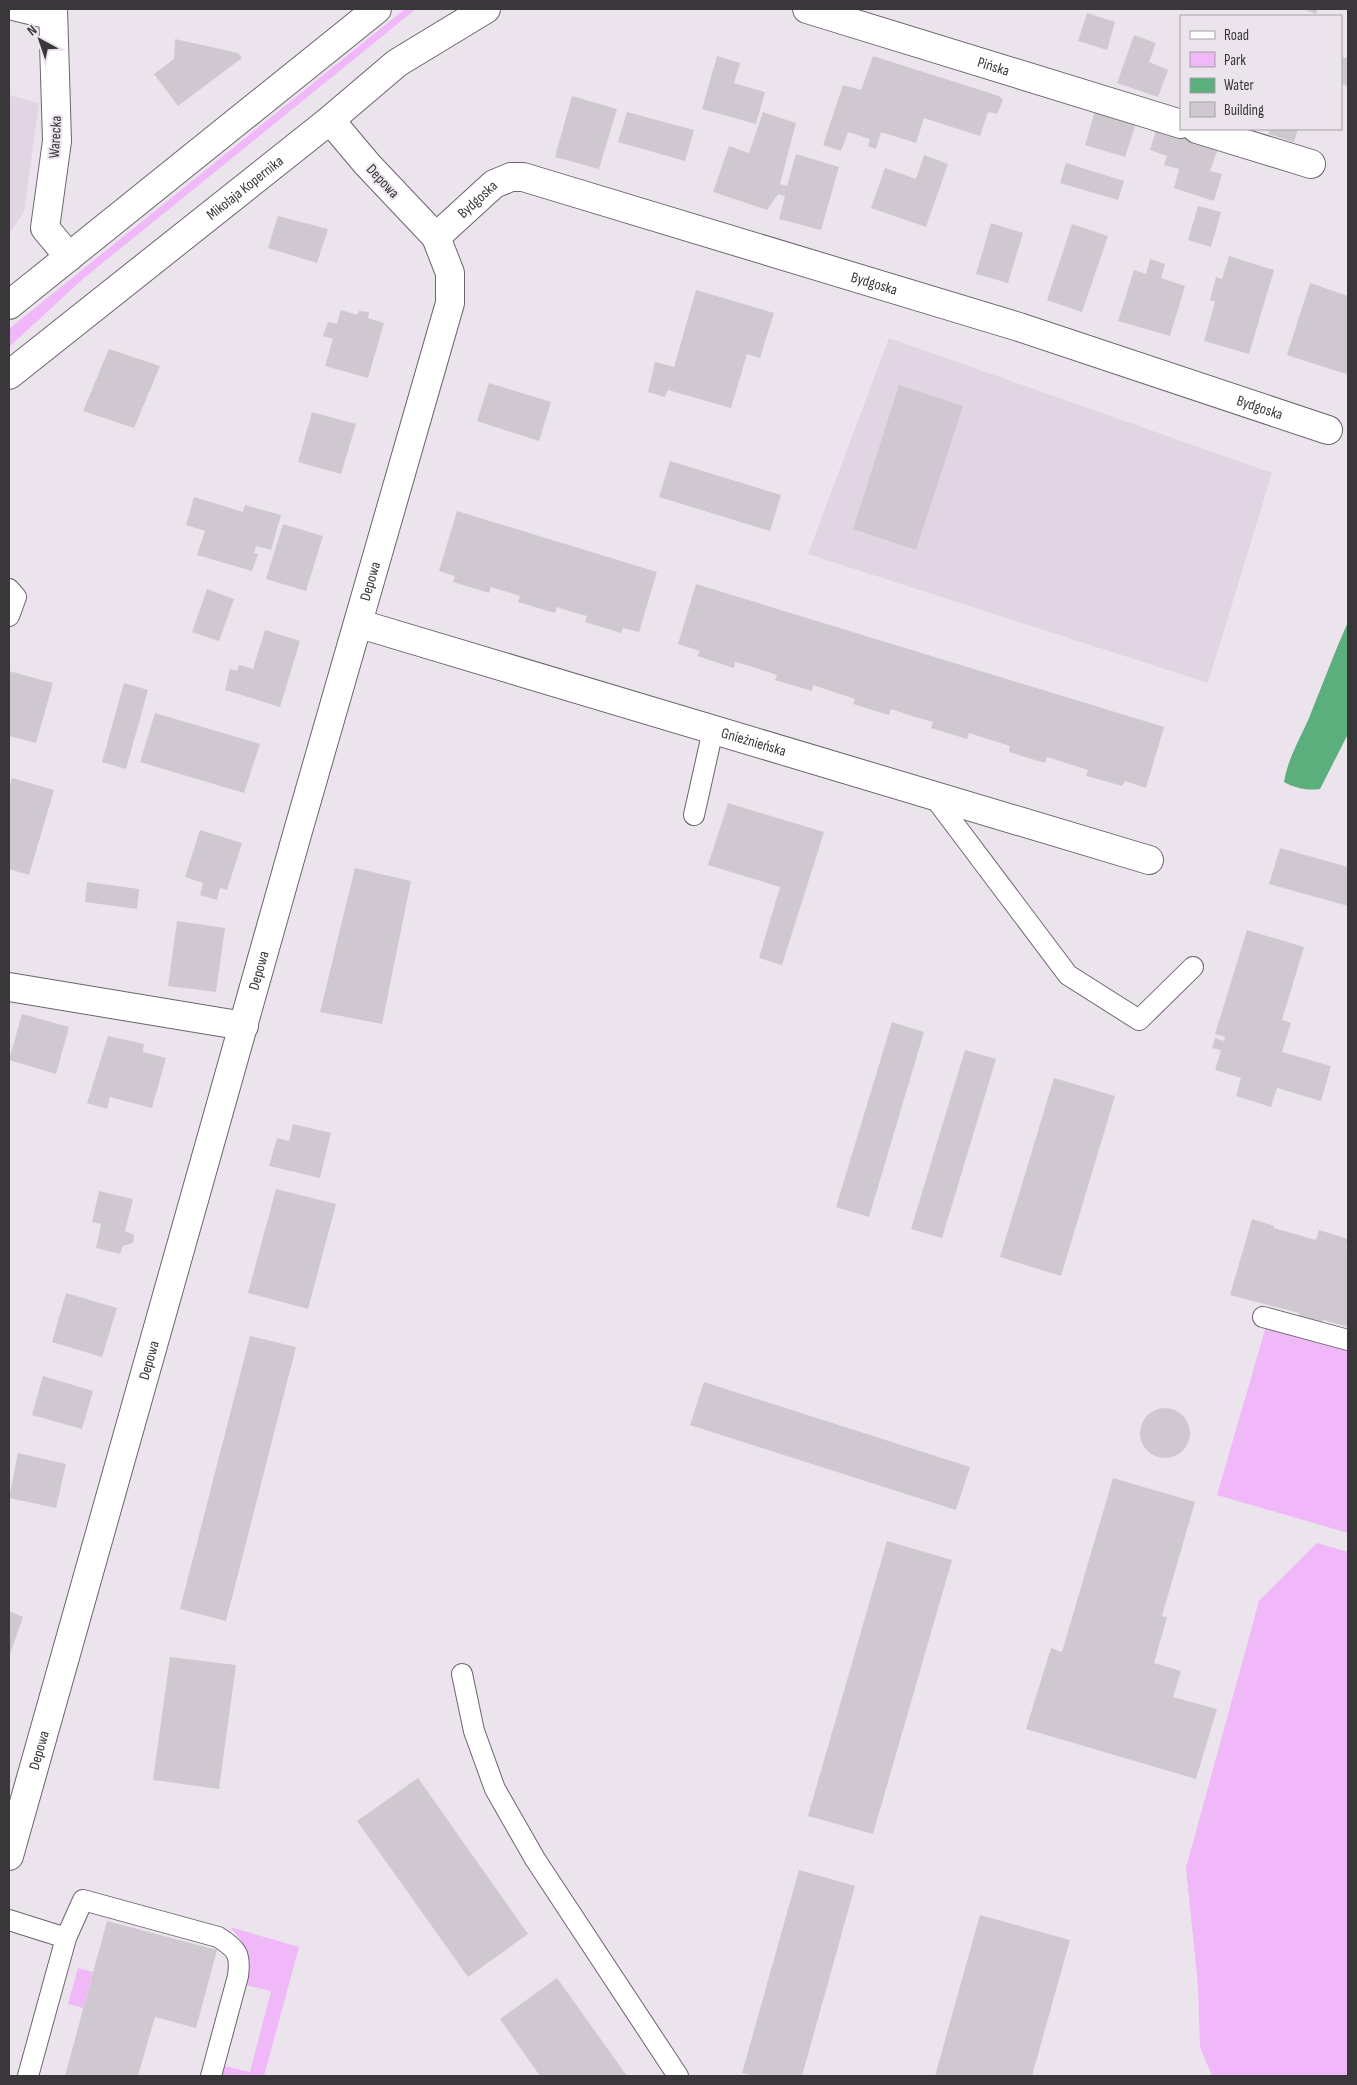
<svg xmlns="http://www.w3.org/2000/svg" width="1357" height="2085" viewBox="0 0 1357 2085" font-family="'Sofia Sans Condensed',sans-serif">
  <style>
    .built { fill: #e1d4e3 }
    .green { fill: #f0b8f8 }
    .water { fill: #5baf7c }
    .building { fill: #cfc8d0 }
    .lines { fill: none; stroke-linecap: round; stroke-linejoin: round }
    .service-casing { stroke: #6c656d; stroke-width: 22 }
    .minor-casing { stroke: #6c656d; stroke-width: 30 }
    .secondary-casing { stroke: #6c656d; stroke-width: 30 }
    .service { stroke: #fff; stroke-width: 20 }
    .minor { stroke: #fff; stroke-width: 28 }
    .secondary { stroke: #fff; stroke-width: 28 }
    .labels { text-anchor: middle; stroke-width: 4; stroke-linejoin: round; paint-order: stroke }
    .street-label { font-size: 15px; fill: #3a373b; stroke: #ece4ed }
  </style>
  <rect width="100%" height="100%" fill="#ece4ed"/>
  <path class="built" d="M 9,95 L 39,103 L 24,212 L 9,234 Z
    M 889,338 L 1272,473 L 1208,683 L 808,554 Z"/>
  <path class="green" d="M 405,9 L 416,9 L 84,278 L 9,347 L 9,329 Z
    M 1267,1323 L 1348,1347 L 1348,1533 L 1217,1495 Z
    M 1317,1543 L 1348,1552 L 1348,2076 L 1212,2076 L 1200,2047 L 1198,1986 L 1186,1868 L 1259,1601 Z
    M 230,1927 L 299,1947 L 264,2076 L 222,2076 L 225,2066 L 250,2072 L 271,1991 L 246,1985 C 252,1957 248,1948 230,1927 Z
    M 78,1968 L 93,1972 L 83,2008 L 68,2004 Z"/>
  <path class="water" d="M 1348,622 L 1348,734 L 1320,789 C 1307,791 1295,788 1284,782 C 1288,758 1300,739 1309,718 C 1322,686 1334,653 1348,622 Z"/>
  <path class="building" d="M 1302,9 L 1318,9 L 1316,14 Z
    M 1087,13 L 1115,22 L 1107,50 L 1078,41 Z
    M 1134,35 L 1156,43 L 1149,62 L 1168,70 L 1158,97 L 1117,83 Z
    M 175,39 L 238,53 L 242,58 L 178,106 L 154,74 L 174,59 Z
    M 717,56 L 740,63 L 734,83 L 765,92 L 756,124 L 702,109 Z
    M 873,56 L 999,96 L 1003,100 L 997,114 L 988,112 L 980,136 L 924,118 L 916,143 L 881,132 L 876,149 L 868,146 L 870,139 L 848,132 L 841,151 L 823,145 L 843,85 L 861,90 Z
    M 1341,56 L 1348,59 L 1348,86 L 1341,84 Z
    M 572,96 L 617,109 L 599,169 L 555,157 Z
    M 1095,111 L 1136,123 L 1125,157 L 1085,145 Z
    M 627,112 L 694,130 L 685,161 L 618,142 Z
    M 763,112 L 796,123 L 780,184 L 787,186 L 796,154 L 839,167 L 821,230 L 779,219 L 785,196 L 778,194 L 767,210 L 713,192 L 729,146 L 749,153 Z
    M 1158,123 L 1220,143 L 1210,171 L 1222,174 L 1214,201 L 1174,188 L 1179,169 L 1164,165 L 1167,156 L 1150,150 Z
    M 1270,129 L 1298,129 L 1294,142 L 1268,134 Z
    M 924,155 L 948,164 L 926,227 L 871,208 L 885,168 L 916,179 Z
    M 1066,163 L 1124,181 L 1118,200 L 1060,183 Z
    M 1198,206 L 1221,212 L 1211,247 L 1188,240 Z
    M 278,216 L 328,229 L 317,263 L 268,248 Z
    M 991,223 L 1023,233 L 1008,283 L 976,274 Z
    M 1072,224 L 1108,236 L 1082,312 L 1047,300 Z
    M 1229,256 L 1274,270 L 1249,354 L 1204,341 L 1215,302 L 1210,300 L 1216,277 L 1222,279 Z
    M 1150,259 L 1165,264 L 1161,278 L 1185,286 L 1170,336 L 1118,321 L 1134,270 L 1146,274 Z
    M 1310,283 L 1348,296 L 1348,369 L 1346,374 L 1287,355 Z
    M 696,290 L 774,313 L 760,358 L 747,354 L 731,408 L 668,390 L 665,397 L 648,392 L 655,362 L 674,367 Z
    M 341,310 L 357,315 L 359,311 L 369,312 L 368,318 L 384,323 L 368,378 L 325,366 L 333,339 L 323,336 L 328,322 L 337,324 Z
    M 109,349 L 160,366 L 134,428 L 83,411 Z
    M 489,383 L 551,402 L 539,441 L 477,421 Z
    M 899,385 L 963,406 L 916,550 L 853,529 Z
    M 312,412 L 356,424 L 341,474 L 298,462 Z
    M 670,461 L 781,495 L 770,531 L 659,497 Z
    M 194,497 L 243,512 L 245,505 L 281,515 L 271,550 L 256,546 L 254,553 L 258,554 L 252,571 L 197,555 L 205,531 L 186,525 Z
    M 457,511 L 657,572 L 639,632 L 623,628 L 621,633 L 585,622 L 587,616 L 572,612 L 557,607 L 555,613 L 518,602 L 520,596 L 511,593 L 491,587 L 489,593 L 453,582 L 455,576 L 439,571 Z
    M 283,524 L 323,536 L 306,591 L 266,579 Z
    M 696,584 L 1164,727 L 1146,788 L 1125,781 L 1122,786 L 1105,781 L 1086,776 L 1088,770 L 1047,757 L 1045,763 L 1009,752 L 1010,746 L 969,733 L 967,739 L 931,728 L 933,722 L 912,716 L 891,709 L 889,715 L 853,704 L 855,699 L 813,685 L 812,691 L 775,680 L 777,675 L 747,665 L 735,662 L 734,668 L 697,656 L 700,651 L 678,644 Z
    M 207,589 L 234,599 L 219,641 L 192,632 Z
    M 265,630 L 300,641 L 280,707 L 225,690 L 230,669 L 237,671 L 239,665 L 253,669 Z
    M 9,671 L 53,683 L 36,743 L 9,736 Z
    M 124,683 L 148,690 L 126,769 L 102,762 Z
    M 155,713 L 260,744 L 244,793 L 140,762 Z
    M 12,778 L 54,790 L 29,875 L 9,869 L 9,789 Z
    M 728,803 L 824,832 L 782,965 L 759,958 L 780,887 L 708,865 Z
    M 200,830 L 242,843 L 227,890 L 220,888 L 217,900 L 200,895 L 203,883 L 185,877 Z
    M 1280,848 L 1348,867 L 1348,906 L 1269,884 Z
    M 355,868 L 411,881 L 382,1024 L 320,1012 Z
    M 87,882 L 139,889 L 137,909 L 85,902 Z
    M 177,921 L 225,928 L 216,992 L 168,986 Z
    M 1247,930 L 1304,947 L 1282,1020 L 1291,1023 L 1282,1052 L 1331,1066 L 1321,1101 L 1277,1088 L 1271,1107 L 1236,1096 L 1241,1078 L 1215,1070 L 1221,1050 L 1212,1048 L 1215,1038 L 1224,1041 L 1225,1037 L 1215,1034 Z
    M 22,1014 L 69,1027 L 56,1074 L 9,1060 Z
    M 892,1022 L 924,1032 L 869,1217 L 836,1207 Z
    M 108,1036 L 144,1044 L 143,1052 L 166,1058 L 152,1108 L 110,1097 L 107,1109 L 87,1103 Z
    M 965,1050 L 996,1059 L 942,1238 L 911,1229 Z
    M 1054,1078 L 1115,1096 L 1061,1276 L 1000,1257 Z
    M 293,1124 L 331,1133 L 320,1178 L 269,1166 L 277,1138 L 289,1141 Z
    M 276,1189 L 336,1204 L 308,1309 L 248,1293 Z
    M 99,1191 L 133,1199 L 125,1231 L 134,1235 L 133,1243 L 123,1246 L 120,1254 L 96,1248 L 101,1224 L 92,1222 Z
    M 1252,1219 L 1274,1226 L 1274,1228 L 1316,1240 L 1319,1230 L 1348,1239 L 1346,1249 L 1348,1250 L 1348,1327 L 1323,1320 L 1322,1324 L 1298,1316 L 1299,1313 L 1230,1295 Z
    M 66,1293 L 117,1308 L 102,1357 L 52,1342 Z
    M 250,1336 L 296,1347 L 226,1621 L 180,1609 Z
    M 43,1376 L 93,1391 L 82,1429 L 32,1415 Z
    M 704,1382 L 970,1467 L 956,1510 L 690,1425 Z
    M1140 1433a25 25 0 1 1 50 0a25 25 0 1 1-50 0Z
    M 18,1453 L 66,1464 L 56,1508 L 9,1498 Z
    M 1113,1478 L 1195,1502 L 1162,1616 L 1167,1617 L 1154,1663 L 1181,1671 L 1173,1697 L 1217,1709 L 1196,1779 L 1026,1729 L 1051,1648 L 1062,1652 Z
    M 887,1541 L 952,1560 L 873,1834 L 808,1816 Z
    M 9,1611 L 23,1617 L 9,1657 Z
    M 170,1657 L 236,1665 L 219,1789 L 153,1780 Z
    M 418,1778 L 528,1934 L 468,1977 L 357,1821 Z
    M 799,1870 L 855,1886 L 802,2076 L 754,2076 L 742,2073 Z
    M 980,1915 L 1070,1940 L 1032,2076 L 935,2076 Z
    M 107,1921 L 217,1950 L 196,2028 L 155,2017 L 138,2076 L 65,2076 Z
    M 557,1978 L 627,2076 L 540,2076 L 500,2019 Z"/>
  <g class="lines">
    <defs>
      <path id="service" d="M 9,9 L 54,20
        M 9,589 L 16,597 L 9,616
        M 934,797 L 1068,975 L 1139,1020 L 1193,967
        M 694,815 L 713,730
        M 1263,1317 L 1348,1340
        M 462,1674 L 474,1731 L 495,1789 L 535,1859 L 678,2076
        M 9,1920 L 66,1938 L 83,1900 L 218,1937 C 237,1949 241,1954 238,1976 L 211,2076
        M 28,2076 L 66,1938"/>
      <g id="minor">
        <path d="M 53,9 L 57,141 L 45,228 L 69,257"/>
        <path id="s1" d="M 807,9 L 1181,124"/>
        <path d="M 1197,129 L 1311,164"/>
        <path id="s2" d="M 436,237 L 494,184 L 511,177 L 523,177 L 1019,327 L 1328,430"/>
        <path id="s3" d="M 360,624 L 1149,860"/>
        <path d="M 9,987 L 244,1026"/>
        <path id="s4" d="M 9,1856 L 296,838 L 450,303 L 450,273 L 436,237 L 367,164 L 330,120"/>
      </g>
      <g id="secondary">
        <path d="M 9,305 L 377,9"/>
        <path id="s5" d="M 9,375 L 330,120 L 397,63 L 486,9"/>
      </g>
    </defs>
    <use href="#service" class="service-casing"/>
    <use href="#minor" class="minor-casing"/>
    <use href="#secondary" class="secondary-casing"/>
    <use href="#service" class="service"/>
    <use href="#minor" class="minor"/>
    <use href="#secondary" class="secondary"/>
  </g>
  <g class="labels">
    <g class="street-label">
      <text dy="5" stroke="none"><textPath href="#s1" startOffset="195">Pińska</textPath></text>
      <text transform="translate(55 137) rotate(-87)" y="5">Warecka</text>
      <text transform="translate(383 181) rotate(47)" y="5">Depowa</text>
      <text dy="5" stroke="none"><textPath href="#s5" startOffset="301">Mikołaja Kopernika</textPath></text>
      <text dy="5" stroke="none"><textPath href="#s2" startOffset="56">Bydgoska</textPath></text>
      <text dy="5" stroke="none"><textPath href="#s2" startOffset="476">Bydgoska</textPath></text>
      <text dy="5" stroke="none"><textPath href="#s2" startOffset="881">Bydgoska</textPath></text>
      <text dy="5" stroke="none"><textPath href="#s4" startOffset="1325">Depowa</textPath></text>
      <text dy="5" stroke="none"><textPath href="#s3" startOffset="411">Gnieźnieńska</textPath></text>
      <text dy="5" stroke="none"><textPath href="#s4" startOffset="920">Depowa</textPath></text>
      <text dy="5" stroke="none"><textPath href="#s4" startOffset="515">Depowa</textPath></text>
      <text dy="5" stroke="none"><textPath href="#s4" startOffset="110">Depowa</textPath></text>
    </g>
  </g>
  <rect width="1357" height="2085" fill="none" stroke="#3a373b" stroke-width="20"/>
  <rect x="1180" y="15" width="162" height="115" fill="#ece4ed" stroke="#a59fa6"/>
  <rect x="1190" y="31" width="25" height="8" fill="#ffffff" stroke="#a59fa6"/>
  <text x="1224" y="40" font-size="15" fill="#3a373b">Road</text>
  <rect x="1190" y="52" width="25" height="15" fill="#f0b8f8" stroke="#a59fa6"/>
  <text x="1224" y="65" font-size="15" fill="#3a373b">Park</text>
  <rect x="1190" y="78" width="25" height="15" fill="#5baf7c" stroke="#a59fa6"/>
  <text x="1224" y="90" font-size="15" fill="#3a373b">Water</text>
  <rect x="1190" y="102" width="25" height="15" fill="#cfc8d0" stroke="#a59fa6"/>
  <text x="1224" y="115" font-size="15" fill="#3a373b">Building</text>
  <g transform="translate(40 40) rotate(320)" stroke="#ece4ed" stroke-width="4" paint-order="stroke">
  <path d="M0-4L9 19L0 12L-9 19Z" fill="#3a373b"/>
  <text y="-8" font-size="14" font-weight="bold" text-anchor="middle" fill="#3a373b">N</text>
  </g>
</svg>
